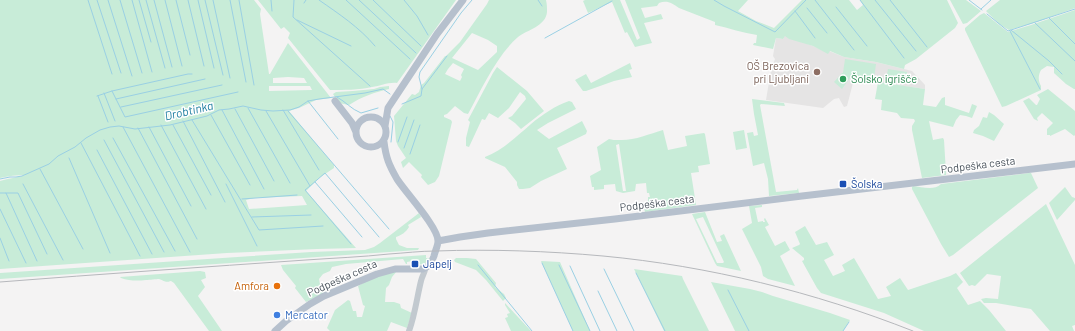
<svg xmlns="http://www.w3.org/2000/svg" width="1075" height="331" viewBox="0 0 1075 331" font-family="Barlow,sans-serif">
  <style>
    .education { fill: #e5e4e4 }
    .green { fill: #c8ecd8; fill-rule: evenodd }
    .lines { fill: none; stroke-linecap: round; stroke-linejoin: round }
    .stream { stroke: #9ad0e4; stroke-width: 1 }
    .minor { stroke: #c2c9cf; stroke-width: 6 }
    .major { stroke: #b6c0cd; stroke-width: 7 }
    .rail { stroke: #b6b8bc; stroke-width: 1 }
    .education-dot { fill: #8d6e63; stroke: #fff; stroke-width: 1.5 }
    .leisure-dot { fill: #2e9e5b; stroke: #fff; stroke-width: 1.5 }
    .transit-dot { fill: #1a4fb4; stroke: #fff; stroke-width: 1.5 }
    .food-dot { fill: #e8710a; stroke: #fff; stroke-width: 1.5 }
    .shop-dot { fill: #3f7fe0; stroke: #fff; stroke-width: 1.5 }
    .labels { text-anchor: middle; stroke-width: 3; stroke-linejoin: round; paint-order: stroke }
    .education-label { font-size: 11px; fill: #785e54; stroke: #fff; text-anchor: end }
    .leisure-label { font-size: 11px; fill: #27864d; stroke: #fff; text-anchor: start }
    .street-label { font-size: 11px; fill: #4c555e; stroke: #fff }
    .transit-label { font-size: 11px; fill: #164399; stroke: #fff; text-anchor: start }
    .food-label { font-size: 11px; fill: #c56008; stroke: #fff; text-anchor: end }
    .shop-label { font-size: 11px; fill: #366cbe; stroke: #fff; text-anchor: start }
    .water-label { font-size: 12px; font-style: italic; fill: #1d7da0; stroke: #fff }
  </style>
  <rect width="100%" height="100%" fill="#f4f3f3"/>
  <path class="education" d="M 785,35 L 813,46 L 828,53 L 829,51 L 844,57 L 876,62 L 912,71 L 925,85 L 925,89 L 854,79 L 847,106 L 844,107 L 840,100 L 839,98 L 834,99 L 823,108 L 766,100 L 771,70 L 775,59 L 773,56 L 776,38 L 783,39 Z"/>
  <path class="green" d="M 0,0 L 254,0 L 261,9 L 260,14 L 269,74 L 270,74 L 288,43 L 331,98 L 316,100 L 299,108 L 289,111 L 334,165 L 334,168 L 319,178 L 306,191 L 356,248 L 317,249 L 227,253 L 0,269 L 0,181 C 9,178 17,178 25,175 C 17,175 8,176 0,178 ZM 288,77 L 304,78 L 307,83 L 273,83 L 273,78 ZM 310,86 L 312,90 L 269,91 L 269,86 ZM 302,196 L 307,205 L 293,206 L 249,209 L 246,200 L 254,198 Z
    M 258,0 L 456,0 L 397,83 C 388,82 381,86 372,87 C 359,90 344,90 330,90 L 288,38 L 290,33 L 284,27 L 281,29 Z
    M 489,0 L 546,0 C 547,4 547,8 547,12 C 546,26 527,30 518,37 C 497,55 481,90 468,114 L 464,113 L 455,106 L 447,114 L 444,115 L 444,117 L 451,120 L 452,122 L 439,176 L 435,182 L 428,185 L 421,177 L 422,175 L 409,162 L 403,168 L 401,162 L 406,158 L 398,146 L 396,141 L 394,116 L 412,94 L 415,95 L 419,92 L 421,85 L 424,83 L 445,56 L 446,56 L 460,42 L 487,4 ZM 472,33 L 488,40 L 497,46 L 497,52 L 478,70 L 452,58 ZM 453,63 L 464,69 L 461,75 L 462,77 L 460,81 L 445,74 L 448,69 Z
    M 585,0 L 620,0 L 637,40 L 640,38 L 625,0 L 748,0 L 738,11 L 756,21 L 774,28 L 802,0 L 849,0 L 857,10 L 863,5 L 860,0 L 947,0 L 958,23 L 955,28 L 916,59 L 905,65 L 904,69 L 876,62 L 844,57 L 830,51 L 828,54 L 813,46 L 789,39 L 785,36 L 783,39 L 776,38 L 773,49 L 753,45 L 754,43 L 756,43 L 757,35 C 743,33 729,28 715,25 L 715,22 L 679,8 C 672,3 667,0 659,3 L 657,6 L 641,8 L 645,18 L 661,14 L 663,19 L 644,23 L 652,43 L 635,47 L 627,32 L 625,33 L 612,2 L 588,13 L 583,1 Z
    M 950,0 L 966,0 L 981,11 L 967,23 L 963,24 Z
    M 1000,0 L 1075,0 L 1075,8 L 1037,22 L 1009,30 L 999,24 L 986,11 Z
    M 1075,10 L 1075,89 L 1074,89 L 1066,84 L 1054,73 L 1054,67 L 1047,66 L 1041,70 C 1038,75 1038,81 1041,86 L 1041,90 L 1006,106 L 1002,107 L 965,30 L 965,28 L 980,15 L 984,13 L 1008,32 L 1031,25 Z
    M 845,59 L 876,64 L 874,78 L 852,75 L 842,89 L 834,82 L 842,73 L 843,73 Z
    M 630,63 L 632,69 L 629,70 L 632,77 L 614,81 L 586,91 L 583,91 L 575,80 L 586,74 L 591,83 Z
    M 497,67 L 527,91 L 544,111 L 521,129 L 515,123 L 508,118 L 512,116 L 526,99 L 525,96 L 520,92 L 509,108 L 498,118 L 489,113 L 485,120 L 482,119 L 469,147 L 466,146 L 466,138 L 470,122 L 468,120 L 493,73 Z
    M 888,69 L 907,72 L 907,82 L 886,79 Z
    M 878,82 L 925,89 L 923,105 L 936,107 L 942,98 L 945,97 L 945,105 L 969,113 L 972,104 L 977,106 L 972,118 L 966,116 L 960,115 L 956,120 L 953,127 L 929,121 L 933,140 L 943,138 L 944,140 L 946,173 L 946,175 L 922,178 L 912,130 L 912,126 L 915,121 L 914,119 L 901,118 L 897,113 L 881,110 L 882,100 L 875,99 Z
    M 389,86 L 389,89 C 375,92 361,97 349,105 L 339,103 L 333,94 L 336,92 L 353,91 L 374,89 L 380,87 Z
    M 1048,89 L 1075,111 L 1075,135 L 1074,136 L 1065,129 L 1050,136 L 1050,135 L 1047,135 L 1047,129 L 1053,123 L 1042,113 L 1037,118 L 1038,121 L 1034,119 L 1023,101 L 1029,98 L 1036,105 L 1037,105 L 1040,99 L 1037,95 Z
    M 752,99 L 784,103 L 785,106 L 761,104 L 760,105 L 776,192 L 797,190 L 798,188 L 799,193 L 769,196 L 768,179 L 764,163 L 753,166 L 747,133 L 753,132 L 754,136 L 758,135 L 754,114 Z
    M 569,101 L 572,102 L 576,109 L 548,123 L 537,130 L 549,139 L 582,121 L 587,131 L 586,134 L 557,148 L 567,169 L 541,181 L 530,188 L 523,189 L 519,189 L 517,185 L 517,182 L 505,167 L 485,158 L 485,157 C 503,150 517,136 531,124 C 543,114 555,106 569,101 Z
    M 989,112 L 994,115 L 1004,124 L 994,141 L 983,136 L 973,133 L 974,130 L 979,126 L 983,117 L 987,118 Z
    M 663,130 L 668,150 L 687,146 L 685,136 L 704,133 L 705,134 L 710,164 L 698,166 L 699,172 L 691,173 L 696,205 L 645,212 L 643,203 L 648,202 L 648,197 L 650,197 L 649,193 L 647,193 L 646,183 L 636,184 L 635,191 L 623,193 L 616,191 L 615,184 L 604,185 L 604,189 L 594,190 L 594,187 L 592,187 L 590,176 L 601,170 L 597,147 L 609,139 C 612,140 615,140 619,140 C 633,141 649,134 663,130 ZM 619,144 L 626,191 L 623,191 L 616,145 Z
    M 744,130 L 747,148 L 736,150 L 733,132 Z
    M 1029,173 L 1031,173 L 1038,188 L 953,255 L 949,257 L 941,244 L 912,189 L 912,187 L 913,186 C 922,187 934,191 941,184 Z
    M 1065,187 L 1072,197 L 1075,198 L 1075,200 L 1057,220 L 1049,203 Z
    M 1046,204 L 1075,265 L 1075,325 L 1072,326 L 1074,331 L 1050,331 L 1031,309 L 996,303 L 984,303 L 981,299 L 986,298 L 998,299 L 1001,276 L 987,274 L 975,286 L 972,285 L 969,286 L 960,273 Z
    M 762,205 L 762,207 L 755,208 L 758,222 L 763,221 L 763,222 L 765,222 L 764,219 L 765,218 L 769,225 L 765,227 L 775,246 L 785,241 L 790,250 L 780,256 L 795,286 L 768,279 L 763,276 L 761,267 L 742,229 L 752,223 L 749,206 Z
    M 705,212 L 717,242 L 722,241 L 720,236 L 724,234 L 741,271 L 717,266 L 715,263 L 692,214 ZM 703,217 L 724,262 L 723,263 L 717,263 L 696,219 Z
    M 419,213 L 421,217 L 408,225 L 409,227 C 406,232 402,235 396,237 L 396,239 L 399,245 L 407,248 L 419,248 L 418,250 L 0,279 L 0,273 L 311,252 L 365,250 L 374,247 L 380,243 Z
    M 805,226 L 816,245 L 827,242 L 834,255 L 824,260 L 833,276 L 845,271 L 842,265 L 854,258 L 878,299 L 891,296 L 886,287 L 900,278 L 908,290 L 950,276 L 956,273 L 963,282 L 957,288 L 968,305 L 980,301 L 989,310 L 1006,331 L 924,331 L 884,313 L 821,293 L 817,288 L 802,261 L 804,260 L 804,258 L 792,248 L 799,245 L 800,244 L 795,232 Z
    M 426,255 L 426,258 L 429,258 L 429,260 C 424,265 421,265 413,264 L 412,261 L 407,262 L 407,264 L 406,264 L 403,259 L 346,264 L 332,267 L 330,271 L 323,274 L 319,279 L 320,284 L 323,287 L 318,291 L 322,291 L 324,292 L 328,291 L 328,292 L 306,302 L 295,288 L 296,286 L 283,270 L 281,265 Z
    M 456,258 L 467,258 L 476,259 L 496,283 L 495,287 L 504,294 L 506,298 L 503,301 L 486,280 L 476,270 L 455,262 L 454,260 Z
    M 541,261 L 560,262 L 590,331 L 573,331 Z
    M 634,269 L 682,276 L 683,279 L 709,331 L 664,331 Z
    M 200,271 L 205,272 L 206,278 L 201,280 L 205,287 L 198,296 L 222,331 L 209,331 L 174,283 L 171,281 C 165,283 165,281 159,279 C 156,279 150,280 146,280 C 138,281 129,281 121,278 L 120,277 Z
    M 397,271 L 392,277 L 389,285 L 386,288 L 385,302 L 394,302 L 400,304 L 401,308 L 412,313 L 407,328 L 391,322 L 387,331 L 330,331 L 327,328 L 335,310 L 348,300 L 350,301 L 353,311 L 356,311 L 357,317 L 362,317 L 365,306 L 363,305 L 358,286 L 377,275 Z
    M 711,282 L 750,289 L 762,292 L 773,296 L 830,313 L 850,320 L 843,331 L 735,331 Z
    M 505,303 L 531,331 L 511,331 L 505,318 L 508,317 L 507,314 L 510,313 L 505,305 Z"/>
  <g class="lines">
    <path class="stream" d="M 88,0 L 112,74
      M 97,0 L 121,73
      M 108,0 L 132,76
      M 120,0 L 142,73
      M 132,0 L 152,72
      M 139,0 L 151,42
      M 146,0 L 165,68
      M 154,0 L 172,67
      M 165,0 L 182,66
      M 176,0 L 190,55
      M 188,0 L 204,66
      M 198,0 L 214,68
      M 205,0 L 223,75
      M 213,0 L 230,78
      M 230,0 L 246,82
      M 239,0 L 254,85
      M 271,0 L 272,11
      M 294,0 L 293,17 L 370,86
      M 319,0 C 339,14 359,27 375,46
      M 346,0 L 410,59
      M 359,0 L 416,53
      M 373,0 L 421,46
      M 404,0 L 417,16 L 428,35
      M 538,0 L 542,6
      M 714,0 L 724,6 L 775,32 L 806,0
      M 815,0 L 854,50
      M 860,0 L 904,58
      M 875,0 L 916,51
      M 890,0 L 927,47
      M 969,0 L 982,10
      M 304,3 L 306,0
      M 836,7 L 867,46
      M 807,8 L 827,33
      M 981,9 L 991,0
      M 795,11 L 815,38
      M 987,14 L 1008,31 L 1075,9
      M 1049,18 L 1075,44
      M 297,20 L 351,46
      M 1035,23 L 1075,61
      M 1011,30 L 1049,61 L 1062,74
      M 1010,31 L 1040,89
      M 545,38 L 612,1
      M 422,89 L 419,77 L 420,72 L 461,13 L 472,0
      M 112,91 L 125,117 L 238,92
      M 104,93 L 115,121
      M 97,96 L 112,91 L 188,74 L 192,74
      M 98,96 L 108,122
      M 337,97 C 346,102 351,109 361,113 L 378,108
      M 116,99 L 205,79
      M 308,101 L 338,139
      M 402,104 L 421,96 L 422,89 L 447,56
      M 121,107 L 222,85
      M 248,108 L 290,183
      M 235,109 L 274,181
      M 222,110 L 264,189
      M 283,110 L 319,170
      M 266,111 L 310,186 L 325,173 L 379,237
      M 288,111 L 389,229
      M 211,115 L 250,185
      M 390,116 L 393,122 L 391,142
      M 192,120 L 259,230 L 323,226
      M 183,121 L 225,202
      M 161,125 L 206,209
      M 173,125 L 211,195
      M 123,127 L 190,252
      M 149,127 L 191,206
      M 138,128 L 197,239
      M 113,138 L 175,251
      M 104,140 L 164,252
      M 398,142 L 407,117
      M 81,143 L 140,256
      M 404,148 L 414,120
      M 97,150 L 152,254
      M 410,154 L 420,125
      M 69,158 L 110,253
      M 40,169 L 83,249
      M 0,179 L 10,177 L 16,177 L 22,176 L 49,164 L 58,156 L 75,147 L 86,138 L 100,130 L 110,127 L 119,126 L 135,129 L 170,125 L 207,116 L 219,110 L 229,109 L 243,106 L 261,110 L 273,111 L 290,110 L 299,107 L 308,101 L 319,99 L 365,93 L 383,89 L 390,94
      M 315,182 L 362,237
      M 23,184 L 63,260
      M 226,184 L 257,246
      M 310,186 L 305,190 L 351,244
      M 0,193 L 6,193 L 37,261
      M 6,193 L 18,193 L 47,254
      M 242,199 L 297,195
      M 0,209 L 26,263
      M 252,217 L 311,215
      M 0,238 L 9,261
      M 542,263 L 573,331
      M 478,265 L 532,331
      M 559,265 L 590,331
      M 570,266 L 600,331
      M 604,269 L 634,331
      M 636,273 L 665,331
      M 728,290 L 749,331
      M 598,291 L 617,331
      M 843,331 L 849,322"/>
    <path class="minor" d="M 409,331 C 415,315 417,297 421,281 C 422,276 425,273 425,269"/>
    <path class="major" d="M 335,101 L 352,123 L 356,132
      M356 132a15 15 0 1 1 30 0a15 15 0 1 1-30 0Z
      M 385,126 L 388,108 L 437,34 L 463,0
      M 438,241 L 460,237 L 488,233 L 615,219 L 802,196 L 1075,164
      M 275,331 L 286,321 L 310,304 L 324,296 L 377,274 L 395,269 L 423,269 C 429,267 432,262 434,256 C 435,251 438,246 438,241 C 438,227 406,193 397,179 C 389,165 386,158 384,142"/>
    <path class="rail" d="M 0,282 C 102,274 204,267 306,260 C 334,258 362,257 389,254 C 405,253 420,251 436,251 C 490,249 548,251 603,256 C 709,266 814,292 913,331"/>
  </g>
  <circle class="education-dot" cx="817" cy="72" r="4"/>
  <circle class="leisure-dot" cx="843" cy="79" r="4"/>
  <g class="transit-dot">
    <rect x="839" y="180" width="8" height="8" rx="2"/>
    <rect x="411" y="260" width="8" height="8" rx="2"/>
  </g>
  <circle class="food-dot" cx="277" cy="286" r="4"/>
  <circle class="shop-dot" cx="277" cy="315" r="4"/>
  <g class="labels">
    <g class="education-label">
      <text x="809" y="70">OŠ Brezovica<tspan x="809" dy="13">pri Ljubljani</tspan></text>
    </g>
    <g class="leisure-label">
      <text x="851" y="83">Šolsko igrišče</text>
    </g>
    <g class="street-label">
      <text transform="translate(978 165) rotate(-7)" y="4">Podpeška cesta</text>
      <text transform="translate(657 203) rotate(-7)" y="4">Podpeška cesta</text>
      <text transform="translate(342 278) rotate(-24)" y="4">Podpeška cesta</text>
    </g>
    <g class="transit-label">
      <text x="851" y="188">Šolska</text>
      <text x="423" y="268">Japelj</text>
    </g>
    <g class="food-label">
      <text x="269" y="290">Amfora</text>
    </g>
    <g class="shop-label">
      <text x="285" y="319">Mercator</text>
    </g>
    <g class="water-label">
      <text transform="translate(189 111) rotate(-13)" y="4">Drobtinka</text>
    </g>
  </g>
</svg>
